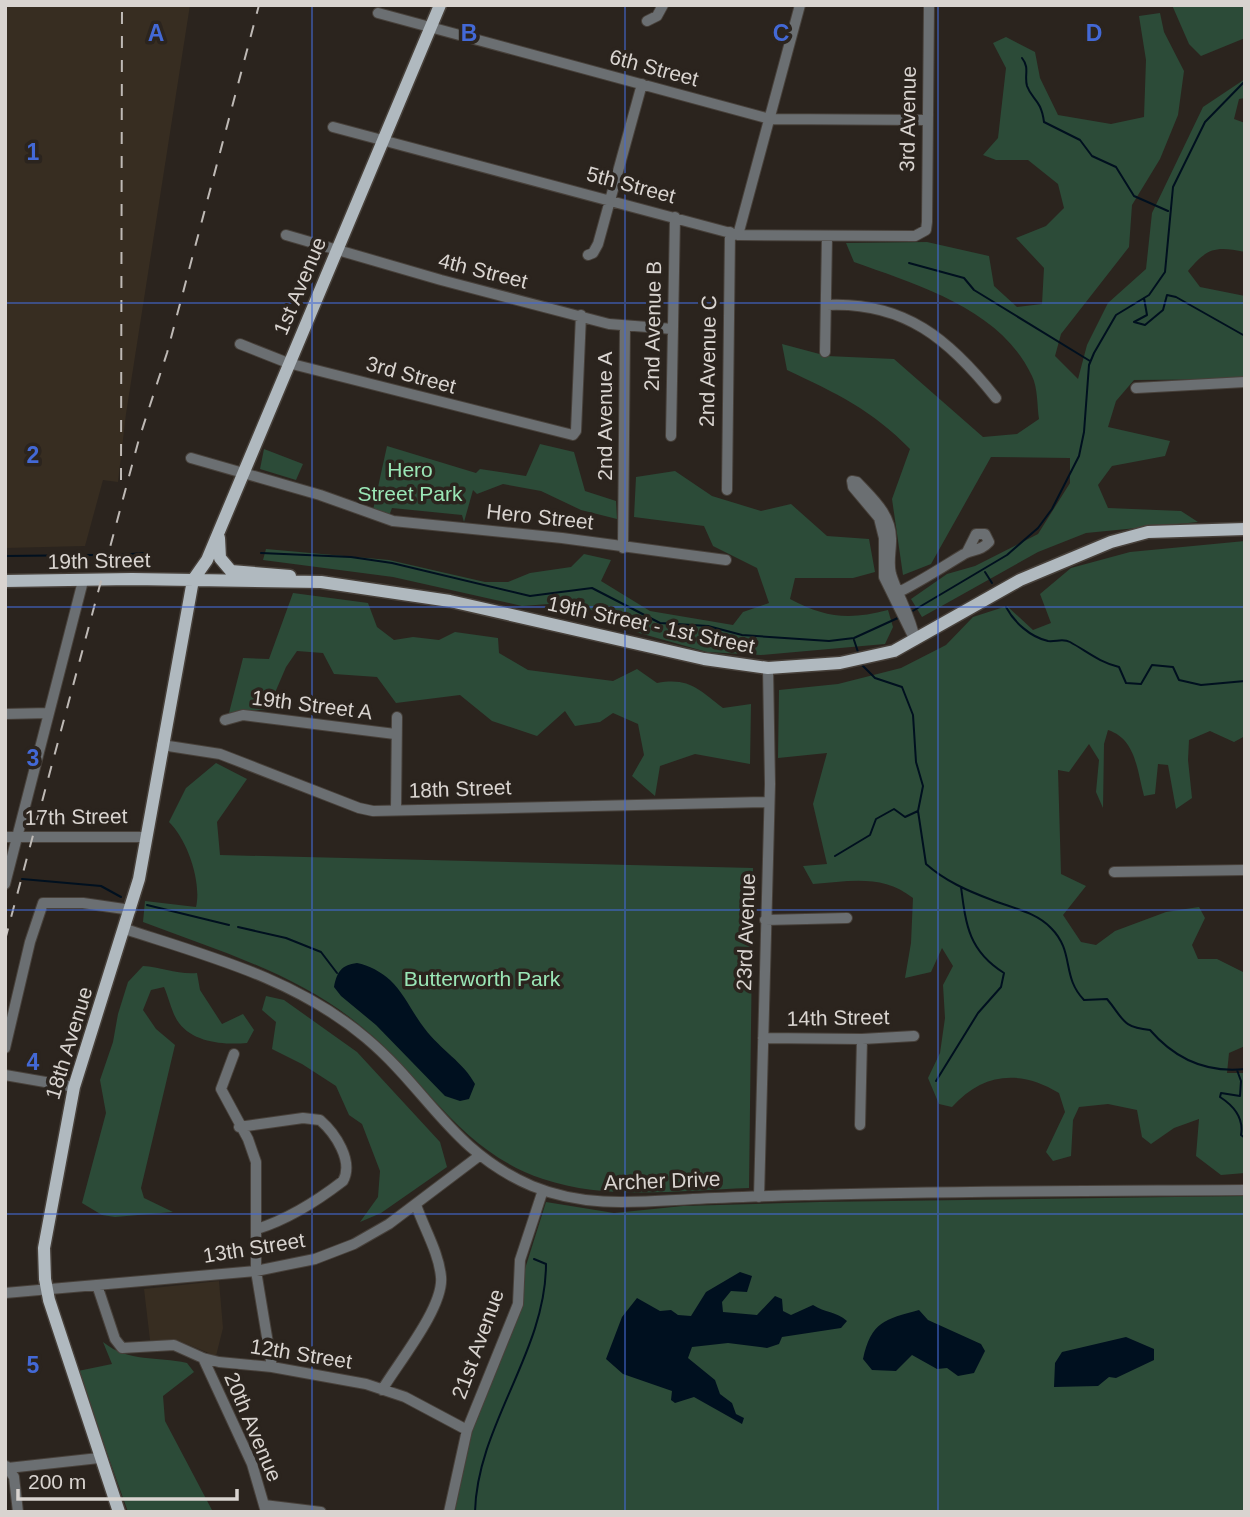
<svg xmlns="http://www.w3.org/2000/svg" width="1250" height="1517" viewBox="0 0 1250 1517" font-family="Arial,sans-serif">
  <style>
    .built { fill: #372d21 }
    .green { fill: #2c4b38 }
    .water { fill: #00101f }
    .lines { fill: none; stroke-linecap: round; stroke-linejoin: round }
    .stream { stroke: #00101f; stroke-width: 2 }
    .minor-casing { stroke: #47403a; stroke-width: 12 }
    .major-casing { stroke: #47403a; stroke-width: 15 }
    .minor { stroke: #6b6f72; stroke-width: 10 }
    .major { stroke: #b0b9bf; stroke-width: 12 }
    .rail { stroke: #beb9b5; stroke-width: 2; stroke-dasharray: 12 12; stroke-linecap: butt }
    .grid { fill: none; stroke: #4369d6; stroke-width: 2; stroke-opacity: 0.55 }
    .labels { text-anchor: middle; stroke-width: 7; stroke-linejoin: round; paint-order: stroke }
    .street-label { font-size: 21px; fill: #d9d4d0; stroke: #2b241e }
    .park-label { font-size: 21px; fill: #9ae6b6; stroke: #2b241e }
    .grid-label { font-size: 23px; text-anchor: middle; font-weight: bold; fill: #4369d6; stroke: #2b241e; stroke-width: 7; stroke-linejoin: round; paint-order: stroke }
  </style>
  <rect width="100%" height="100%" fill="#2b241e"/>
  <path class="built" d="M 5,5 L 190,5 L 126,414 L 118,482 L 103,480 L 85,546 L 5,548 Z
    M 219,1281 L 223,1328 L 216,1356 L 177,1340 L 150,1340 L 144,1289 Z"/>
  <path class="green" d="M 1172,5 L 1245,5 L 1245,38 L 1201,56 L 1189,44 Z
    M 1160,13 L 1164,32 L 1184,71 L 1178,115 L 1160,159 L 1132,205 L 1129,247 L 1061,334 L 1055,356 L 1078,379 L 1087,345 L 1108,303 L 1146,269 L 1152,213 L 1203,107 L 1245,79 L 1245,98 L 1239,99 L 1234,119 L 1245,123 L 1245,252 C 1215,246 1207,248 1188,271 L 1200,287 L 1245,296 L 1245,379 L 1134,380 L 1116,401 L 1108,427 L 1170,441 L 1165,456 L 1112,466 L 1098,485 L 1108,508 L 1181,511 L 1198,522 L 1086,533 L 1038,552 L 922,617 L 911,599 L 947,574 L 975,566 L 1038,534 L 1070,483 L 1070,458 L 991,457 L 931,564 L 903,575 L 892,499 L 910,449 C 872,410 836,393 787,370 L 782,344 L 827,356 L 894,359 L 983,437 L 1017,434 L 1039,419 C 1037,406 1038,388 1032,376 C 1001,309 918,285 854,262 L 846,243 L 927,242 L 989,256 L 994,286 L 1017,307 L 1042,304 L 1044,268 L 1016,238 L 1046,226 L 1064,208 L 1058,184 L 1028,160 L 996,160 L 983,155 L 998,138 L 1006,68 L 993,43 L 1006,37 L 1035,52 L 1040,78 L 1058,115 L 1111,124 L 1144,117 L 1146,60 L 1139,16 Z
    M 540,444 L 574,452 L 585,491 L 616,501 L 617,519 L 581,510 L 541,491 L 503,484 L 477,494 L 473,490 L 464,522 L 462,515 L 392,508 L 389,516 L 373,510 L 387,446 L 476,473 L 480,469 L 526,476 Z
    M 264,449 L 303,464 L 296,480 L 260,469 Z
    M 675,471 L 712,496 L 761,511 L 791,504 L 827,536 L 869,539 L 875,572 L 853,578 L 795,578 L 790,599 C 825,618 850,620 888,610 L 893,627 L 885,644 L 761,655 L 707,652 L 632,631 L 576,602 L 522,606 L 393,577 L 263,560 L 266,549 L 389,560 L 485,582 L 508,582 L 530,573 L 571,567 L 584,554 L 611,560 L 601,581 L 650,611 L 733,625 L 743,612 L 769,603 L 757,568 L 713,546 L 704,526 L 634,517 L 636,477 Z
    M 1245,541 L 1245,736 L 1234,742 L 1210,731 L 1189,740 L 1188,760 L 1192,798 L 1176,809 L 1168,765 L 1158,764 L 1155,794 L 1144,796 C 1137,770 1136,739 1108,730 L 1104,744 L 1103,808 L 1096,792 L 1099,760 L 1089,744 L 1069,772 L 1058,770 L 1061,874 L 1086,886 L 1063,915 L 1081,942 L 1096,945 L 1115,931 L 1166,912 L 1199,907 L 1205,918 L 1192,945 L 1198,959 L 1217,959 L 1245,973 L 1245,1046 L 1229,1053 L 1227,1073 L 1245,1073 L 1245,1173 L 1221,1175 L 1196,1156 L 1199,1119 L 1174,1128 L 1151,1144 L 1142,1137 L 1137,1110 L 1108,1104 L 1079,1107 L 1073,1120 L 1071,1156 L 1053,1161 L 1046,1152 L 1065,1112 L 1059,1093 C 1020,1069 982,1073 952,1107 L 939,1104 L 928,1078 L 940,1053 L 945,1018 L 943,985 L 953,966 L 942,948 L 931,972 L 905,978 L 911,943 L 913,898 C 883,874 850,881 813,884 L 803,866 L 827,864 L 813,804 L 827,753 L 778,758 L 779,690 L 838,684 L 901,668 L 946,645 L 973,617 L 1007,606 L 1033,630 L 1051,623 L 1040,594 L 1071,568 L 1130,552 Z
    M 293,593 L 368,603 L 377,627 L 394,640 L 413,637 L 439,640 L 455,632 L 498,638 L 499,653 L 528,670 L 613,681 L 637,669 L 657,683 C 690,677 699,690 723,708 L 751,704 L 750,764 L 695,754 L 660,766 L 655,796 L 632,776 L 644,755 L 638,724 L 613,713 L 600,722 L 575,726 L 565,711 L 537,736 L 492,721 L 460,695 L 396,703 L 377,677 L 334,674 L 323,653 L 297,651 L 286,667 L 268,709 L 229,713 L 243,658 L 269,659 Z
    M 216,763 L 247,779 L 217,822 L 220,855 L 753,868 L 749,1188 C 681,1190 608,1201 543,1179 C 459,1151 426,1079 362,1027 C 299,974 219,951 143,922 L 145,901 L 196,907 C 202,882 187,839 169,822 L 186,788 Z
    M 143,966 C 161,967 179,975 197,973 L 200,990 L 222,1024 L 243,1014 L 254,1030 L 247,1043 C 225,1045 194,1043 179,1023 C 172,1014 169,998 164,987 L 151,990 L 143,1010 L 156,1029 L 175,1045 L 141,1188 L 144,1198 L 173,1212 L 115,1217 L 102,1215 L 82,1203 L 106,1113 L 100,1080 L 113,1042 L 118,1014 L 128,982 Z
    M 266,996 L 284,1000 L 357,1052 L 440,1142 L 447,1167 L 381,1213 L 360,1222 L 378,1197 L 380,1171 L 362,1124 L 349,1115 L 336,1086 L 302,1064 L 272,1049 L 276,1022 L 262,1010 Z
    M 1245,1196 L 1245,1512 L 452,1512 L 468,1439 L 522,1300 L 524,1272 L 546,1202 L 614,1213 L 683,1206 L 820,1202 Z
    M 103,1342 C 129,1363 157,1356 187,1363 L 194,1372 L 163,1396 L 165,1421 L 213,1512 L 128,1512 L 78,1371 L 112,1364 Z"/>
  <path class="water" d="M 357,963 C 369,965 381,972 390,980 C 404,993 413,1014 425,1029 C 440,1049 464,1063 475,1084 L 469,1099 L 460,1101 L 445,1096 L 376,1025 L 341,996 L 334,987 C 337,972 341,965 357,963 Z
    M 740,1272 L 752,1276 L 747,1292 L 731,1291 L 722,1302 L 723,1312 L 757,1315 L 775,1296 L 782,1299 L 783,1311 L 791,1315 L 813,1305 C 825,1313 836,1311 847,1321 L 841,1328 L 782,1337 L 779,1344 L 767,1348 L 728,1343 L 692,1347 L 688,1358 L 715,1380 L 720,1394 L 732,1403 L 736,1414 L 744,1418 L 742,1424 L 694,1397 L 675,1403 L 671,1400 L 672,1391 L 623,1374 L 606,1359 L 622,1317 L 637,1298 L 660,1311 L 671,1310 L 678,1315 L 691,1316 L 706,1292 Z
    M 919,1310 L 928,1320 L 981,1344 L 985,1351 L 974,1373 L 958,1376 L 947,1368 L 937,1369 L 912,1355 L 896,1371 L 872,1370 L 863,1359 C 871,1322 885,1319 919,1310 Z
    M 1126,1337 L 1154,1349 L 1154,1360 L 1116,1378 L 1109,1377 L 1098,1386 L 1054,1387 L 1055,1363 L 1062,1352 Z"/>
  <g class="lines">
    <path class="stream" d="M 1022,58 C 1030,68 1024,75 1027,86 C 1032,100 1041,99 1044,122 L 1080,140 L 1092,156 L 1116,167 L 1134,196 L 1168,211
      M 909,263 L 964,278 L 974,290 L 1090,361
      M 1144,298 L 1147,315 L 1134,322 L 1145,325 L 1163,310 L 1167,295 L 1176,297 L 1245,336
      M 261,553 L 351,557 L 392,563 L 530,596 L 592,588 L 660,623 L 708,626 L 742,635 L 829,641 L 854,638 L 900,617
      M 118,555 L 144,553
      M 5,556 L 97,555
      M 985,572 L 992,583
      M 1006,607 C 1014,622 1030,637 1048,641 C 1056,642 1063,638 1070,642 C 1088,652 1099,662 1119,667 L 1126,683 L 1141,684 L 1152,665 L 1173,667 L 1179,680 L 1201,685 L 1245,681
      M 911,612 L 1007,555 L 1038,528 L 1052,509 L 1079,456 L 1084,432 L 1089,365 L 1094,353 L 1116,315 L 1149,295 L 1165,272 L 1173,187 L 1205,122 L 1245,81
      M 854,640 L 859,655
      M 861,664 L 875,678 L 902,687 L 913,715 L 916,762 L 923,786 L 918,811 L 926,864 C 945,881 968,891 992,900 C 1012,908 1036,912 1051,928 C 1075,952 1061,976 1084,1000 L 1107,999 C 1124,1019 1121,1027 1150,1030 C 1175,1059 1207,1073 1245,1069
      M 835,856 L 870,835 L 876,819 L 894,809 L 905,817 L 918,811
      M 22,879 L 101,886 L 121,897
      M 147,905 L 229,925
      M 238,927 L 286,938 L 321,952 L 337,973
      M 1237,1070 L 1241,1081 L 1240,1096 L 1221,1093 L 1220,1097 C 1234,1106 1244,1118 1241,1135 L 1245,1138
      M 936,1081 L 978,1013 L 1001,987 L 1004,973 C 969,951 966,926 961,887
      M 475,1512 C 477,1425 546,1352 546,1264 L 534,1259"/>
    <defs>
      <path id="minor" d="M 378,13 L 770,119 L 927,120
        M 647,21 L 657,16 L 663,5
        M 333,127 L 738,235 L 915,236 L 926,230 L 927,222 L 929,5
        M 286,235 L 441,280 L 609,324 L 673,329
        M 738,235 L 800,5
        M 588,255 L 593,253 L 598,244 L 642,84
        M 826,305 C 905,301 950,340 996,398
        M 240,344 L 288,363 L 573,435 L 576,431 L 581,315
        M 825,352 L 827,237
        M 1136,388 L 1245,382
        M 671,436 L 675,217
        M 191,458 L 320,495 L 393,521 L 562,538 L 726,560
        M 852,481 L 857,482 C 873,499 892,515 891,541 C 891,552 888,563 891,574 C 898,597 911,616 915,640
        M 852,481 L 853,487 L 879,518 L 884,538 L 884,577 L 914,638
        M 727,490 L 730,232
        M 623,548 L 625,326
        M 895,594 C 920,582 941,568 964,554 C 973,549 981,551 989,542 L 985,534 L 976,534 L 967,552
        M 5,714 L 49,713
        M 225,720 L 243,715 L 395,734
        M 162,745 L 220,754 L 359,808 L 373,811 L 769,802
        M 396,810 L 397,717
        M 5,837 L 146,837
        M 1114,872 L 1245,870
        M 5,884 L 83,581
        M 765,920 L 847,918
        M 125,929 C 211,957 296,979 366,1038 C 428,1090 452,1152 532,1186 C 585,1208 637,1202 693,1199 C 731,1197 770,1196 808,1195 C 954,1191 1099,1191 1245,1190
        M 763,1038 L 862,1039 L 914,1036
        M 5,1048 L 30,942 L 43,903 L 83,903 L 131,910
        M 234,1054 L 221,1089 L 248,1139 L 256,1162 L 256,1271 L 272,1367
        M 5,1075 L 74,1087
        M 860,1125 L 862,1039
        M 239,1127 L 303,1118 L 320,1120 C 335,1133 354,1161 343,1181 C 317,1201 289,1219 257,1229
        M 759,1197 L 770,784 L 768,668
        M 97,1285 L 115,1339 L 122,1348 L 174,1345 L 203,1358 L 219,1362 L 272,1367 L 366,1384 L 405,1397 L 467,1430
        M 5,1293 L 256,1271 L 315,1259 L 354,1244 L 389,1224 L 479,1156
        M 203,1358 L 252,1464 L 266,1512
        M 382,1390 C 398,1363 444,1307 441,1277 C 439,1253 424,1228 416,1205
        M 6,1466 L 14,1477 L 18,1512
        M 8,1468 L 99,1458
        M 264,1505 L 321,1512
        M 449,1512 L 467,1430 L 518,1304 L 520,1260 L 543,1190"/>
      <path id="major" d="M 219,538 L 220,558 L 231,571 L 290,576
        M 5,581 L 132,579 L 321,582 L 450,601 L 704,659 L 768,668 L 840,663 L 894,651 L 1020,580 L 1111,542 L 1148,532 L 1245,529
        M 119,1512 L 49,1300 L 45,1279 L 44,1248 L 74,1087 L 139,879 L 193,580 L 207,560 L 440,5"/>
    </defs>
    <use href="#minor" class="minor-casing"/>
    <use href="#major" class="major-casing"/>
    <use href="#minor" class="minor"/>
    <use href="#major" class="major"/>
    <path class="rail" d="M 121,480 L 122,5
      M 5,940 L 139,439 L 167,353 L 259,5"/>
  </g>
  <path class="grid" d="M 312,5 L 312,1512M 625,5 L 625,1512M 938,5 L 938,1512M 5,303 L 1245,303M 5,607 L 1245,607M 5,910 L 1245,910M 5,1214 L 1245,1214"/>
  <g class="labels">
    <g class="street-label">
      <text transform="translate(654 68) rotate(15)" y="7">6th Street</text>
      <text transform="translate(908 119) rotate(-89)" y="7">3rd Avenue</text>
      <text transform="translate(631 185) rotate(15)" y="7">5th Street</text>
      <text transform="translate(483 271) rotate(14)" y="7">4th Street</text>
      <text transform="translate(300 286) rotate(-67)" y="7">1st Avenue</text>
      <text transform="translate(653 326) rotate(-89)" y="7">2nd Avenue B</text>
      <text transform="translate(708 361) rotate(-89)" y="7">2nd Avenue C</text>
      <text transform="translate(411 375) rotate(15)" y="7">3rd Street</text>
      <text transform="translate(605 416) rotate(-90)" y="7">2nd Avenue A</text>
      <text transform="translate(540 517) rotate(6)" y="7">Hero Street</text>
      <text transform="translate(99 561) rotate(-1)" y="7">19th Street</text>
      <text transform="translate(651 625) rotate(12)" y="7">19th Street - 1st Street</text>
      <text transform="translate(312 705) rotate(7)" y="7">19th Street A</text>
      <text transform="translate(460 789) rotate(-2)" y="7">18th Street</text>
      <text transform="translate(76 817) rotate(-1)" y="7">17th Street</text>
      <text transform="translate(746 932) rotate(-88)" y="7">23rd Avenue</text>
      <text transform="translate(838 1018) rotate(-1)" y="7">14th Street</text>
      <text transform="translate(69 1043) rotate(-73)" y="7">18th Avenue</text>
      <text transform="translate(662 1181) rotate(-2)" y="7">Archer Drive</text>
      <text transform="translate(254 1248) rotate(-9)" y="7">13th Street</text>
      <text transform="translate(478 1344) rotate(-70)" y="7">21st Avenue</text>
      <text transform="translate(301 1354) rotate(9)" y="7">12th Street</text>
      <text transform="translate(253 1427) rotate(67)" y="7">20th Avenue</text>
    </g>
    <g class="park-label">
      <text x="410" y="477">Hero<tspan x="410" dy="24">Street Park</tspan></text>
      <text x="482" y="986">Butterworth Park</text>
    </g>
  </g>
  <g class="grid-label">
    <text x="156" y="41">A</text>
    <text x="469" y="41">B</text>
    <text x="781" y="41">C</text>
    <text x="1094" y="41">D</text>
    <text x="33" y="160">1</text>
    <text x="33" y="463">2</text>
    <text x="33" y="766">3</text>
    <text x="33" y="1070">4</text>
    <text x="33" y="1373">5</text>
  </g>
  <rect width="1250" height="1517" fill="none" stroke="#d9d4d0" stroke-width="14"/>
  <path d="M18 1489v10h219v-10" fill="none" stroke="#d9d4d0" stroke-width="3.5"/>
  <text x="28" y="1489" font-size="21" fill="#d9d4d0" stroke="#2b241e" stroke-width="5" paint-order="stroke">200 m</text>
</svg>
